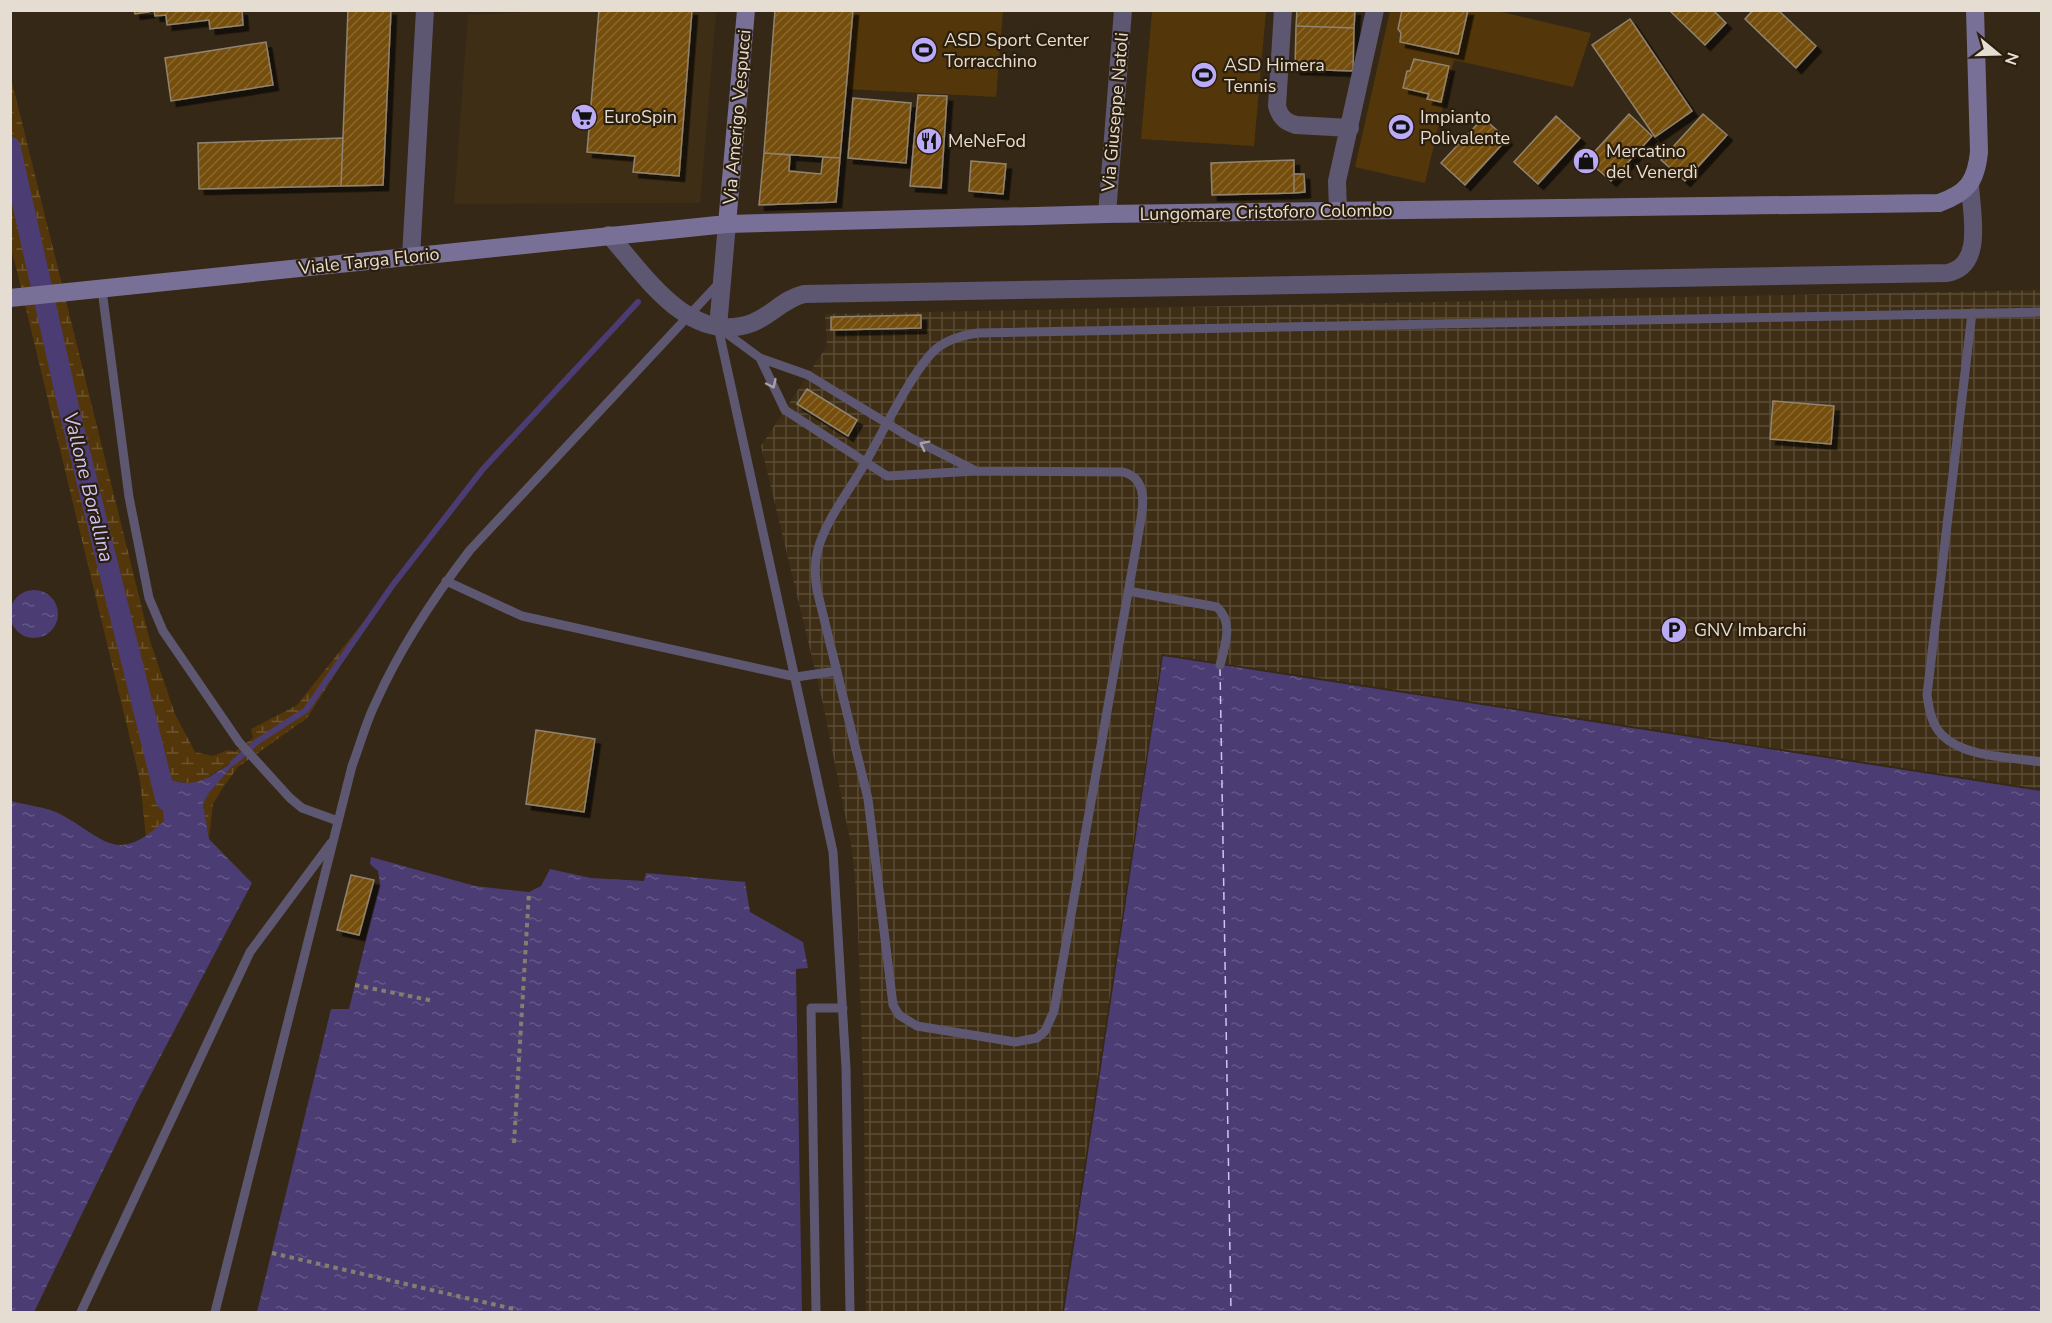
<svg xmlns="http://www.w3.org/2000/svg" width="2052" height="1323" viewBox="0 0 2052 1323" font-family="'Nunito Sans',sans-serif">
  <style>
    .built { fill: #3f2e16 }
    .industrial { fill: url(#industrial-grid) }
    .wetland { fill: url(#wetland-marsh) }
    .pitch { fill: #53370a }
    .water { fill: url(#water-ripples) }
    .lines { fill: none; stroke-linecap: round; stroke-linejoin: round }
    .stream { stroke: #4b3c73; stroke-width: 6 }
    .canal { stroke: #4b3c73; stroke-width: 21 }
    .ferry { stroke: #cec3f7; stroke-width: 1.5; stroke-dasharray: 8 6; stroke-linecap: butt }
    .building { fill: url(#building-hatch); stroke: #92836e; stroke-width: 1.5; filter: url(#shadow) }
    .path { stroke: #877d6e; stroke-width: 4; stroke-dasharray: 4.5 4.5; stroke-linecap: butt }
    .lane { stroke: #5d5771; stroke-width: 9 }
    .street { stroke: #5d5771; stroke-width: 18 }
    .secondary { stroke: #797098; stroke-width: 18 }
    .oneway { stroke: #a8a1a6 }
    .labels { text-anchor: middle; stroke-width: 4.5; stroke-linejoin: round; paint-order: stroke }
    .poi-label { font-size: 18px; fill: #e5ddd2; stroke: #2b1e0d; text-anchor: start }
    .street-label { font-size: 18px; fill: #e5ddd2; stroke: #2b1e0d }
    .water-label { font-size: 20px; font-style: italic; fill: #cec3f7; stroke: #2b1e0d }
  </style>
  <defs>
    <pattern id="industrial-grid" width="8" height="8" patternUnits="userSpaceOnUse" patternTransform="scale(1.5)"><rect width="8" height="8" fill="#3f2e16"/><path d="M0 4h8M4 0v8" fill="none" stroke="#5b4c37"/></pattern>
    <pattern id="wetland-marsh" width="20" height="14" patternUnits="userSpaceOnUse" patternTransform="scale(1.5)"><rect width="20" height="14" fill="#53370a"/><path d="M1 5h8M5 5V1M11 12h8M15 12V8" fill="none" stroke="#6c542d"/></pattern>
    <pattern id="water-ripples" width="26" height="14" patternUnits="userSpaceOnUse" patternTransform="scale(1.5)"><rect width="26" height="14" fill="#4b3c73"/><path d="M2 4q2-2 4 0t4 0M15 11q2-2 4 0t4 0" fill="none" stroke="#655886"/></pattern>
    <pattern id="building-hatch" width="6" height="6" patternUnits="userSpaceOnUse" patternTransform="scale(1.5)"><rect width="6" height="6" fill="#754e0c"/><path d="M-1 1l2-2M0 6l6-6M5 7l2-2" fill="none" stroke="#88672e"/></pattern>
    <filter id="shadow"><feDropShadow dx="5.5" dy="5.5" stdDeviation="0" flood-color="#0009"/></filter>
  </defs>
  <rect width="100%" height="100%" fill="#352816"/>
  <path class="built" d="M 566,10 L 716,11 L 700,203 L 454,204 L 468,15 Z"/>
  <path class="industrial" d="M 2041,290 L 2041,789 L 1162,654 L 1062,1312 L 866,1312 L 864,1106 L 857,898 L 852,850 L 822,699 L 761,446 L 827,346 L 825,314 Z"/>
  <path class="wetland" d="M 10,74 L 150,641 L 175,714 L 195,752 L 213,756 L 228,750 L 234,752 L 253,738 L 251,729 L 297,705 L 392,586 L 307,718 L 238,767 L 222,789 L 213,804 L 209,839 L 203,804 L 208,794 L 237,759 L 197,784 L 171,781 L 164,821 L 146,838 L 140,780 L 11,247 Z"/>
  <path class="pitch" d="M 853,11 L 1003,11 L 996,97 L 846,89 Z
    M 1152,11 L 1266,11 L 1254,146 L 1141,139 Z
    M 1390,11 L 1497,11 L 1591,33 L 1573,87 L 1454,60 L 1425,183 L 1355,167 Z"/>
  <path class="water" d="M10 614a24 24 0 1 1 48 0a24 24 0 1 1-48 0Z
    M 1163,656 L 2041,791 L 2041,1312 L 1064,1312 Z
    M 239,758 L 208,794 L 203,804 L 209,839 L 252,883 L 137,1101 L 34,1312 L 11,1312 L 11,801 C 26,805 46,807 60,814 C 105,838 116,866 164,821 L 159,774 C 195,794 208,777 239,758 Z
    M 371,857 L 475,886 L 529,892 L 541,886 L 550,869 L 591,878 L 644,881 L 646,873 L 745,882 L 750,912 L 803,942 L 808,968 L 796,969 L 802,1312 L 257,1312 L 331,1009 L 349,1009 L 380,883 L 378,871 L 370,864 Z"/>
  <g class="lines">
    <path class="stream" d="M 233,763 L 258,741 L 306,710 L 392,586 L 483,469 L 638,302"/>
    <path class="canal" d="M 10,147 L 68,405 L 166,800"/>
    <path class="ferry" d="M 1220,668 L 1231,1312"/>
  </g>
  <path class="building" d="M 134,10 L 148,10 L 149,12 L 135,14 Z
    M 154,10 L 242,10 L 243,25 L 210,29 L 209,20 L 167,25 L 166,15 L 155,16 Z
    M 348,10 L 391,10 L 383,185 L 341,186 Z
    M 599,10 L 692,10 L 679,176 L 633,172 L 635,156 L 587,152 Z
    M 775,10 L 853,10 L 840,158 L 764,153 Z
    M 1297,10 L 1355,10 L 1354,28 L 1296,26 Z
    M 1402,10 L 1468,10 L 1458,54 L 1400,42 L 1401,33 L 1398,29 Z
    M 1669,10 L 1713,10 L 1726,23 L 1705,45 Z
    M 1753,10 L 1778,10 L 1816,46 L 1796,68 L 1745,19 Z
    M 1630,19 L 1692,111 L 1655,137 L 1592,45 Z
    M 1296,26 L 1354,28 L 1353,71 L 1295,69 Z
    M 266,42 L 273,85 L 171,101 L 165,58 Z
    M 1414,59 L 1449,66 L 1441,102 L 1427,99 L 1429,94 L 1403,88 L 1407,71 L 1410,71 Z
    M 918,95 L 947,96 L 941,188 L 910,186 Z
    M 853,98 L 911,103 L 906,163 L 848,158 Z
    M 1629,114 L 1652,136 L 1611,181 L 1587,160 Z
    M 1703,114 L 1727,135 L 1685,181 L 1661,160 Z
    M 1556,116 L 1580,138 L 1538,184 L 1514,162 Z
    M 1483,118 L 1507,139 L 1465,185 L 1441,163 Z
    M 343,138 L 341,186 L 199,189 L 198,143 Z
    M 764,153 L 790,155 L 789,171 L 821,174 L 823,157 L 840,158 L 836,202 L 759,205 Z
    M 1294,160 L 1294,193 L 1212,195 L 1211,163 Z
    M 971,161 L 1006,164 L 1003,194 L 969,191 Z
    M 1294,174 L 1304,174 L 1305,192 L 1294,193 Z
    M 921,315 L 921,328 L 831,330 L 831,317 Z
    M 807,389 L 857,420 L 848,436 L 797,404 Z
    M 1773,401 L 1834,406 L 1831,444 L 1770,439 Z
    M 536,730 L 595,739 L 584,812 L 526,804 Z
    M 351,875 L 374,880 L 359,935 L 337,930 Z"/>
  <g class="lines">
    <path class="path" d="M 355,985 L 434,1001
      M 514,1143 L 529,892
      M 272,1253 L 518,1310"/>
    <path class="lane" d="M 102,290 L 129,497 L 149,598 L 163,631 L 239,742 L 290,798 L 302,808 L 338,821
      M 1972,313 L 1927,695 C 1929,708 1931,724 1942,735 C 1965,758 2011,757 2042,762
      M 718,327 L 833,852 L 846,1068 L 850,1312
      M 722,330 L 760,358
      M 976,471 L 911,438 L 808,375 L 760,358 L 785,410 L 887,476 L 976,471 L 1123,472 C 1154,480 1140,519 1137,542 L 1054,1011 L 1045,1031 L 1037,1038 L 1015,1042 L 917,1026 L 899,1015 L 893,1005 L 868,799 L 817,590 C 815,575 814,563 818,549 C 826,520 849,491 864,465 C 881,436 913,369 936,349 C 948,339 963,335 978,333 L 2042,312
      M 446,581 L 522,616 L 796,677 L 837,671
      M 1128,591 L 1217,607 C 1234,623 1225,644 1220,665
      M 81,1312 L 250,952 L 331,843
      M 215,1312 L 352,766 C 360,745 366,722 376,702 C 400,648 434,597 470,550 L 721,281
      M 816,1312 L 811,1008 L 843,1008"/>
    <path class="street" d="M 1283,10 L 1277,106 C 1280,117 1285,122 1296,125 L 1350,128
      M 1338,211 L 1337,181 L 1375,10
      M 1107,214 L 1123,10
      M 609,235 C 645,275 689,346 752,323 C 771,316 783,299 804,294 L 1947,273 C 1985,266 1971,213 1970,184
      M 411,257 L 425,10
      M 718,327 L 727,224"/>
    <path class="secondary" d="M 727,224 L 746,10
      M 10,298 L 727,224 L 1107,214 L 1939,203 C 1967,193 1976,182 1979,152 L 1975,10"/>
  </g>
  <defs><path id="oneway-chevron" d="M-2-3.5L2.5 0L-2 3.5" fill="none" stroke-width="1.6" stroke-linecap="round" stroke-linejoin="round" transform="scale(1.5)"/></defs>
  <g class="oneway">
    <use href="#oneway-chevron" transform="translate(772 384) rotate(65)"/>
    <use href="#oneway-chevron" transform="translate(924 445) rotate(-153)"/>
  </g>
  <defs>
    <symbol id="stadium-disc" viewBox="-11 -11 22 22"><circle r="9.5" fill="#bbaaf6" stroke="#2b1e0d"/><path d="M0-5a6.5 5 0 1 0 0 10a6.5 5 0 1 0 0-10ZM-3.5-1.8h7v3.6h-7Z" fill="#111"/></symbol>
    <symbol id="supermarket-disc" viewBox="-11 -11 22 22"><circle r="9.5" fill="#bbaaf6" stroke="#2b1e0d"/><path d="M-6-5.5h2.5l.6 2H6L4.5 2H-2.5L-4.4-4H-6ZM-1.5 3.2a1.3 1.3 0 1 0 .1 0ZM3 3.2a1.3 1.3 0 1 0 .1 0Z" fill="#111"/></symbol>
    <symbol id="restaurant-disc" viewBox="-11 -11 22 22"><circle r="9.5" fill="#bbaaf6" stroke="#2b1e0d"/><path d="M-5-6h1v4h1v-4h1v4h1v-4h1v5L-1.5 .5V6h-2V.5L-5-1ZM5-6V6H3V1.5H1.5Q1.5-4 5-6Z" fill="#111"/></symbol>
    <symbol id="shop-disc" viewBox="-11 -11 22 22"><circle r="9.5" fill="#bbaaf6" stroke="#2b1e0d"/><path d="M-5-2.5h2.3a2.7 3.5 0 0 1 5.4 0H5L5.5 6h-11ZM-1.5-2.5h3a1.5 2.3 0 0 0-3 0Z" fill="#111"/></symbol>
    <symbol id="parking-disc" viewBox="-11 -11 22 22"><circle r="9.5" fill="#bbaaf6" stroke="#2b1e0d"/><path d="M-3.5-5.5H1a3.5 3.5 0 0 1 0 7H-1V5.5H-3.5ZM-1-3.4V-.6H.8a1.4 1.4 0 0 0 0-2.8Z" fill="#111"/></symbol>
  </defs>
  <g fill-rule="evenodd">
    <use href="#stadium-disc" x="909" y="35" width="30" height="30"/>
    <use href="#stadium-disc" x="1189" y="60" width="30" height="30"/>
    <use href="#supermarket-disc" x="569" y="102" width="30" height="30"/>
    <use href="#stadium-disc" x="1386" y="112" width="30" height="30"/>
    <use href="#restaurant-disc" x="914" y="126" width="30" height="30"/>
    <use href="#shop-disc" x="1571" y="146" width="30" height="30"/>
    <use href="#parking-disc" x="1659" y="615" width="30" height="30"/>
  </g>
  <g class="labels">
    <g class="poi-label">
      <text x="944" y="46">ASD Sport Center<tspan x="944" dy="21">Torracchino</tspan></text>
      <text x="1224" y="71">ASD Himera<tspan x="1224" dy="21">Tennis</tspan></text>
      <text x="604" y="123">EuroSpin</text>
      <text x="1420" y="123">Impianto<tspan x="1420" dy="21">Polivalente</tspan></text>
      <text x="948" y="147">MeNeFod</text>
      <text x="1606" y="157">Mercatino<tspan x="1606" dy="21">del Venerdì</tspan></text>
      <text x="1694" y="636">GNV Imbarchi</text>
    </g>
    <g class="street-label">
      <text transform="translate(1115 112) rotate(-85)" y="6">Via Giuseppe Natoli</text>
      <text transform="translate(737 117) rotate(-85)" y="6">Via Amerigo Vespucci</text>
      <text transform="translate(1266 212) rotate(-1)" y="6">Lungomare Cristoforo Colombo</text>
      <text transform="translate(369 261) rotate(-6)" y="6">Viale Targa Florio</text>
    </g>
    <g class="water-label">
      <text transform="translate(89 487) rotate(76)" y="7">Vallone Borallina</text>
    </g>
  </g>
  <rect width="2052" height="1323" fill="none" stroke="#e5ddd2" stroke-width="24"/>
  <g transform="translate(1998 54) rotate(109)" stroke="#2b1e0d" stroke-width="4.5" paint-order="stroke">
  <path d="M0-4.5L10 22L0 15L-10 22Z" fill="#e5ddd2"/>
  <text y="-9" font-size="16" font-weight="bold" text-anchor="middle" fill="#e5ddd2">N</text>
  </g>
</svg>
